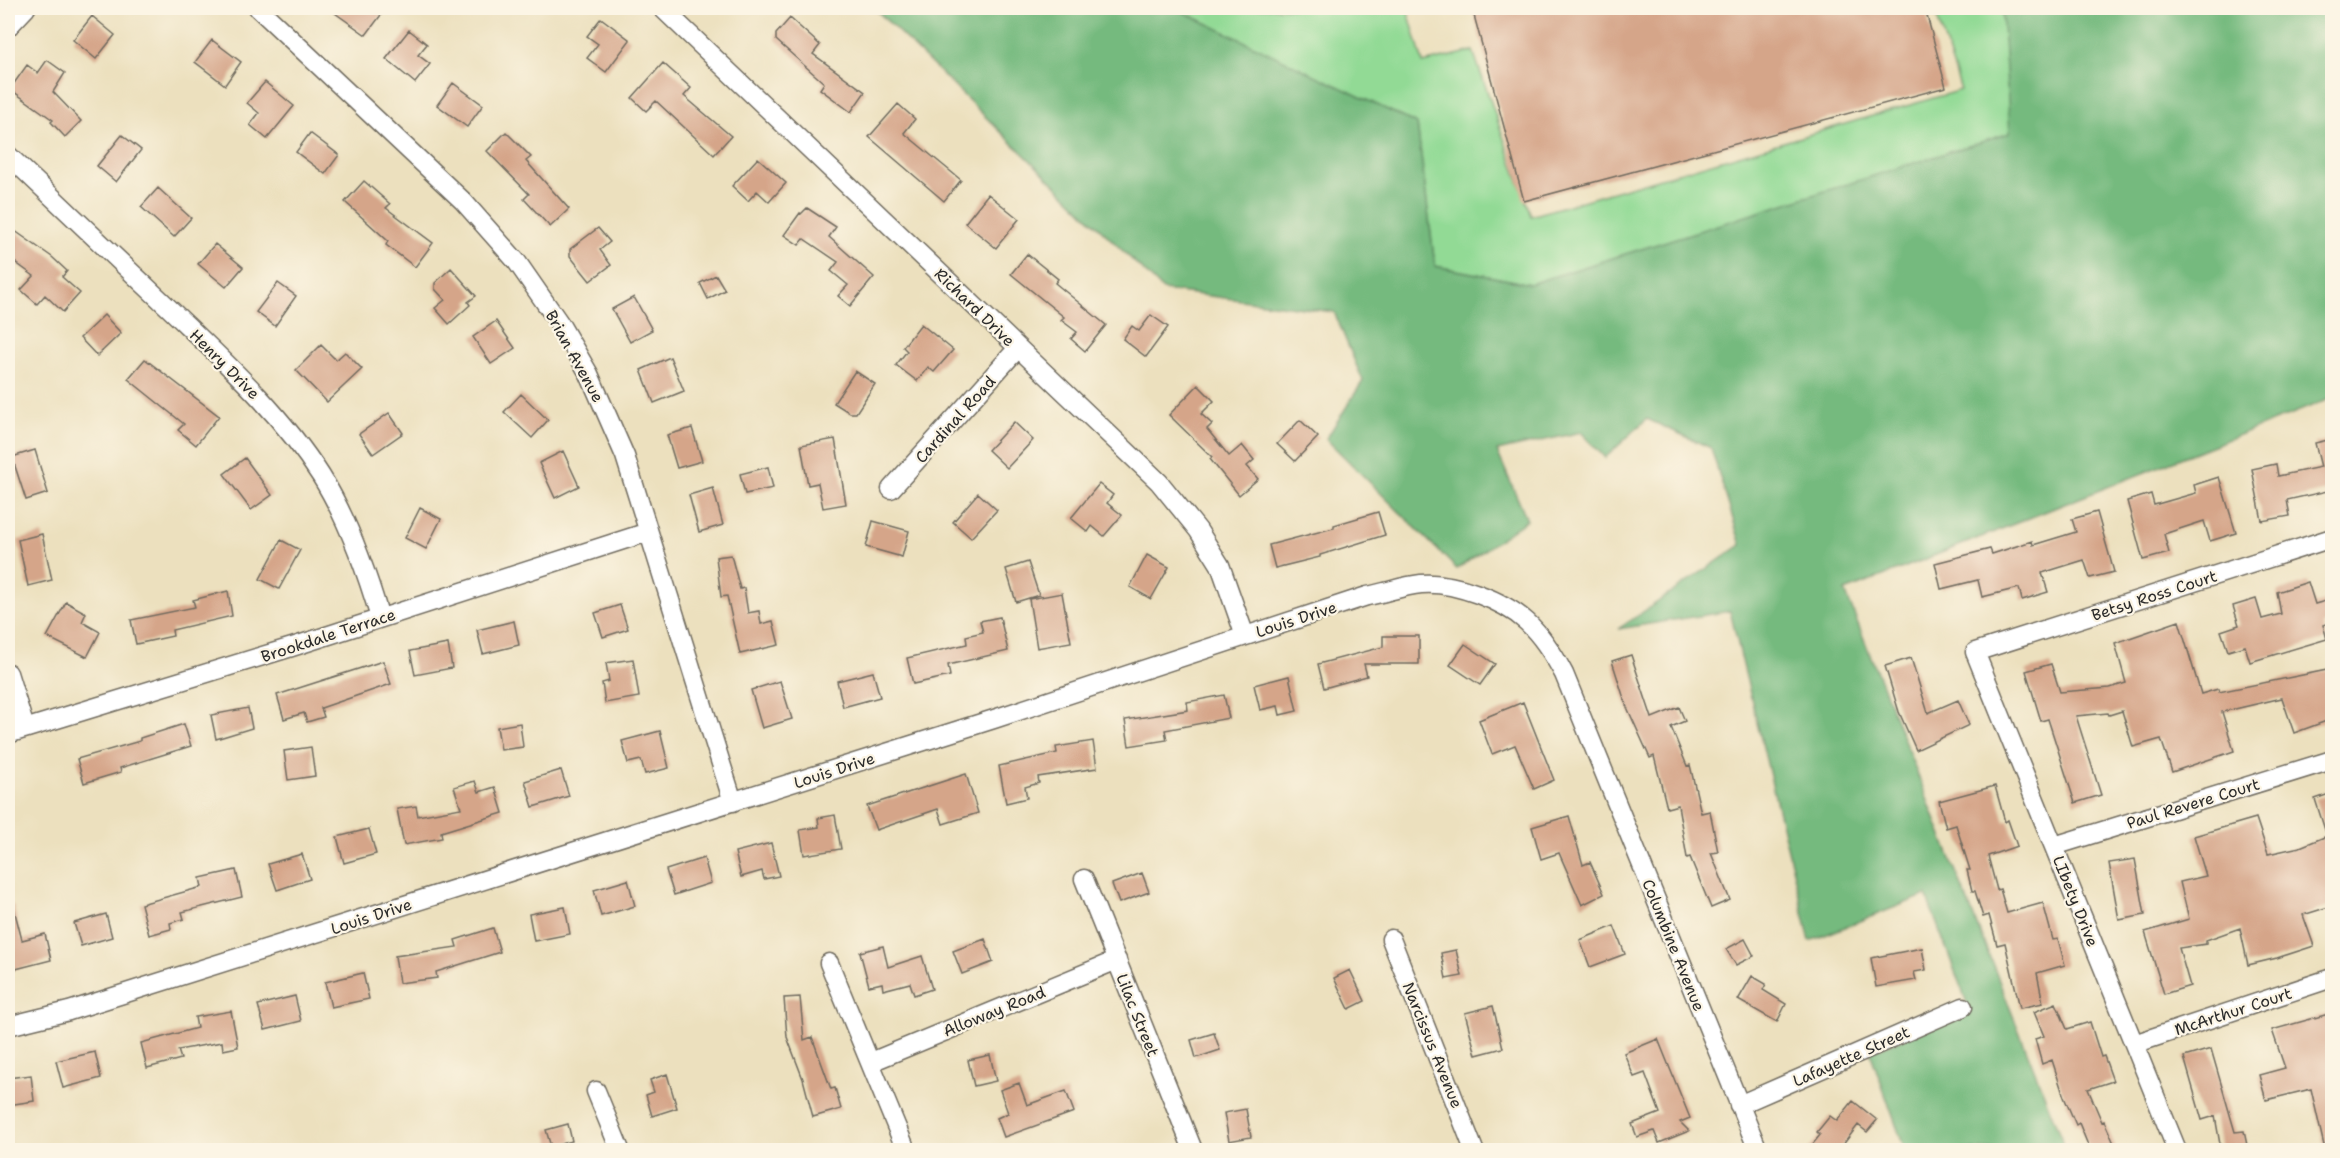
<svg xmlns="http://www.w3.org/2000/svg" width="2340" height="1158" viewBox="0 0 2340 1158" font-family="'Shantell Sans',sans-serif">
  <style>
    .green { fill: #92da95; stroke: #5e8260; stroke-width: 1.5 }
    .forest { fill: #75ba7e; stroke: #507254; stroke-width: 1.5 }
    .building { fill: #d5a589 }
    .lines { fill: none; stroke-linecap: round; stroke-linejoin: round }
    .minor-casing { stroke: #6f6a5e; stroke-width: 21 }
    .minor { stroke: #fff; stroke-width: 18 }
    .labels { text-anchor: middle; stroke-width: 4.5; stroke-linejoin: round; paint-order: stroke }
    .street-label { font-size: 16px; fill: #2b2b2b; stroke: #fcf5e5 }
  </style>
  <rect width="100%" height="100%" fill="#fcf5e5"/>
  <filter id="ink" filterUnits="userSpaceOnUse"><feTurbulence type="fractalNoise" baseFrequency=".0167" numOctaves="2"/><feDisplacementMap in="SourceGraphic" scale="12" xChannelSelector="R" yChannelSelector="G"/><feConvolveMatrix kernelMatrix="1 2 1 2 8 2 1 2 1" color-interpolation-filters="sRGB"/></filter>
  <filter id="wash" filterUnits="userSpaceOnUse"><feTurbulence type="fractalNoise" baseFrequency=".008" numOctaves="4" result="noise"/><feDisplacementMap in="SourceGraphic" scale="24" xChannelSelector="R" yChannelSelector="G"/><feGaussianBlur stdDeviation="1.35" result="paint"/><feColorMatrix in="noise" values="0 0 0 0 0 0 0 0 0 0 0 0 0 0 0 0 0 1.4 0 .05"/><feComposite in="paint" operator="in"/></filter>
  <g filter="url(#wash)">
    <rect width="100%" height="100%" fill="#ece0be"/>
    <path class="green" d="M 1179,8 L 1407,8 L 1423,63 L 1473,51 L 1531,216 L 1961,90 L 1934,8 L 2002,8 L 2011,133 L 1530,284 L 1435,266 L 1417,124 L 1183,12 Z"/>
    <path class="forest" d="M 874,8 L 1179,8 L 1183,12 L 1417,124 L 1435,266 L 1530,284 L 2010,133 L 2002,8 L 2332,8 L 2332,398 L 1845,591 L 2066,1150 L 1905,1150 L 1870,1052 L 1970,1011 L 1926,895 L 1810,941 L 1730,611 L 1618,629 L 1741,545 L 1711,448 L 1647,419 L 1605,458 L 1581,432 L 1497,451 L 1527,520 L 1457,569 L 1326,439 L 1363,381 L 1334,312 L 1163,290 Z"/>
    <g id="blocks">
      <path class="building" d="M 328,8 L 371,8 L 381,15 L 366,35 Z
        M 1472,8 L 1925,8 L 1946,87 L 1524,201 Z
        M 92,16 L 115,35 L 96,59 L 73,40 Z
        M 601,18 L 630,40 L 606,72 L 587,58 L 598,44 L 587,36 Z
        M 790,18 L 820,45 L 813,54 L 865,92 L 851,112 L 820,89 L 824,83 L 776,40 L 776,34 Z
        M 409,30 L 427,44 L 418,55 L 430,64 L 415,83 L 386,59 Z
        M 212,40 L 241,62 L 225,85 L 195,62 Z
        M 47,60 L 65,73 L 53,92 L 81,121 L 65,137 L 51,122 L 53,120 L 10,89 L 27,65 L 38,73 Z
        M 663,63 L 691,88 L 684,96 L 731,136 L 714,155 L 656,101 L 646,111 L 632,98 Z
        M 265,82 L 294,106 L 267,139 L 250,125 L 259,113 L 247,103 Z
        M 453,83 L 483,105 L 467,127 L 437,105 Z
        M 898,104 L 915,119 L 904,133 L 961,180 L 944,201 L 869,137 Z
        M 506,132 L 531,157 L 526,161 L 569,209 L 550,227 L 524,199 L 529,194 L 487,151 Z
        M 310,133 L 339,155 L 325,174 L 296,152 Z
        M 122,135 L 141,150 L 116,182 L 97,166 Z
        M 758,158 L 786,183 L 769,202 L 757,191 L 748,201 L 732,186 Z
        M 364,181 L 390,204 L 386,208 L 433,243 L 415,267 L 386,245 L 388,241 L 345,202 Z
        M 158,188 L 191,218 L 174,237 L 141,207 Z
        M 988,194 L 1019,219 L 996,248 L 965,223 Z
        M 807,208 L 836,227 L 829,237 L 874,277 L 850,306 L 838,296 L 848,285 L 831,271 L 838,262 L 804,239 L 799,245 L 784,235 L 800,213 L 801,214 Z
        M 8,226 L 52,257 L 67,271 L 62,277 L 80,293 L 63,312 L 45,295 L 37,304 L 21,290 L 34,276 L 8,257 Z
        M 598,228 L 610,242 L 600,250 L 611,265 L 590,281 L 570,256 L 570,249 Z
        M 215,244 L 243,267 L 226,287 L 198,264 Z
        M 1027,254 L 1058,279 L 1055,283 L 1106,325 L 1085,351 L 1071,339 L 1077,332 L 1061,320 L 1064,317 L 1011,274 Z
        M 451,268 L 476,296 L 468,302 L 470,305 L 449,324 L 435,308 L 445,300 L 435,289 L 435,283 Z
        M 716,275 L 725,290 L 708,299 L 700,283 Z
        M 278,283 L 296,296 L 275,326 L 256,312 Z
        M 634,297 L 652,330 L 630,342 L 612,309 Z
        M 104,315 L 121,333 L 97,356 L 80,338 Z
        M 1151,315 L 1168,327 L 1146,357 L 1123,339 L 1132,326 L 1139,331 Z
        M 496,321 L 515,348 L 491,364 L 473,337 Z
        M 921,324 L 953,350 L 934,372 L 928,367 L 917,381 L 896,365 L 907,351 L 903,347 Z
        M 321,345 L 336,360 L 345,352 L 362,369 L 327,402 L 296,370 Z
        M 670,357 L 684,391 L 654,403 L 641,370 Z
        M 145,359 L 219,416 L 196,445 L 178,430 L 184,424 L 128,379 Z
        M 855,371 L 875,384 L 856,413 L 850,413 L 834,403 Z
        M 1198,385 L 1214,401 L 1201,414 L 1212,424 L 1207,429 L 1229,456 L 1242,445 L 1254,460 L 1247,466 L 1258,479 L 1239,495 L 1210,459 L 1212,457 L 1169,415 Z
        M 521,394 L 548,420 L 532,438 L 504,412 Z
        M 389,413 L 403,433 L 373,454 L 359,434 Z
        M 1300,420 L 1318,437 L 1295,461 L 1277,444 Z
        M 1014,422 L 1033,440 L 1007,468 L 988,450 Z
        M 692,428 L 702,461 L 677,468 L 667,435 Z
        M 835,439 L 846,504 L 823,508 L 818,483 L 808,485 L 801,445 Z
        M 2332,439 L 2332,490 L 2287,500 L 2290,516 L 2262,521 L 2252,469 L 2276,464 L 2278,476 L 2321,467 L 2315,443 Z
        M 35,450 L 48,493 L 26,500 L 12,457 Z
        M 563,451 L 579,486 L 555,498 L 539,463 Z
        M 245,458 L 272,495 L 251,510 L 224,474 Z
        M 768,467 L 773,488 L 745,494 L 740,474 Z
        M 2219,477 L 2236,533 L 2210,541 L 2204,521 L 2164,534 L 2169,553 L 2143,560 L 2127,501 L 2151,494 L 2154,505 L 2196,493 L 2194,485 Z
        M 1099,484 L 1113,495 L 1107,503 L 1122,515 L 1104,536 L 1092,526 L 1088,532 L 1071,518 Z
        M 713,488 L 723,525 L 699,532 L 689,495 Z
        M 978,493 L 997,510 L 971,538 L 953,522 Z
        M 420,508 L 441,519 L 426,549 L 405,538 Z
        M 1378,512 L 1385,535 L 1320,555 L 1320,557 L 1275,568 L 1269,545 L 1334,528 L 1334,525 Z
        M 2097,512 L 2114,572 L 2090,578 L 2084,560 L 2042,573 L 2048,592 L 2022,600 L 2019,588 L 1982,597 L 1978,580 L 1941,589 L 1935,563 L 1990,549 L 1992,554 L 2032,541 L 2033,545 L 2076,532 L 2072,519 Z
        M 873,521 L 909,531 L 902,557 L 866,547 Z
        M 42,534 L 52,580 L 28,586 L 18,540 Z
        M 281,540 L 300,550 L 279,589 L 260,579 Z
        M 731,555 L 740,589 L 744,588 L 748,613 L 759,611 L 761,624 L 773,621 L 779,645 L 740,654 L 727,596 L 721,597 L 716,557 Z
        M 1147,555 L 1169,567 L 1151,599 L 1130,587 Z
        M 1028,562 L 1039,595 L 1016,602 L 1006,569 Z
        M 2308,582 L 2315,604 L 2332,599 L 2332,622 L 2323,625 L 2327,639 L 2250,662 L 2245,646 L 2228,651 L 2221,631 L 2239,625 L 2233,606 L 2256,599 L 2262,619 L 2281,614 L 2277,592 Z
        M 228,591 L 232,616 L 172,630 L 173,636 L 136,644 L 131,620 L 195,607 L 193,600 Z
        M 1062,593 L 1071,642 L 1037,648 L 1029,599 Z
        M 66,602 L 86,613 L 82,622 L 100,632 L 87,657 L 47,637 Z
        M 620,605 L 628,629 L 603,637 L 595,613 Z
        M 1000,617 L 1008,651 L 948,665 L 950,676 L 913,684 L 907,658 L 967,644 L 966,636 L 983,632 L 980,621 Z
        M 514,621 L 519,645 L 483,654 L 477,630 Z
        M 2179,621 L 2201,694 L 2218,689 L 2219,692 L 2332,669 L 2332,719 L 2294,733 L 2282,698 L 2222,712 L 2234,751 L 2172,772 L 2161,739 L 2133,747 L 2122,711 L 2109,715 L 2108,713 L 2076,716 L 2101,795 L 2075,803 L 2048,719 L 2041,721 L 2026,671 L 2051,664 L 2060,692 L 2110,688 L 2126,683 L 2115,643 Z
        M 1383,636 L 1419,636 L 1419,664 L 1364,664 L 1367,676 L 1324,688 L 1318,664 L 1383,647 Z
        M 448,644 L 452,668 L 415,675 L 410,651 Z
        M 1465,644 L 1495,664 L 1480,685 L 1450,665 Z
        M 1631,655 L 1652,718 L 1679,707 L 1685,721 L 1671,727 L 1687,766 L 1690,765 L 1701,813 L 1710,811 L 1718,852 L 1711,853 L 1730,900 L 1711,908 L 1690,857 L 1687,858 L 1678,805 L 1667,808 L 1654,756 L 1650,758 L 1626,705 L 1612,661 Z
        M 1911,658 L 1928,713 L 1958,700 L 1969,725 L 1916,750 L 1899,712 L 1885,666 Z
        M 633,659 L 639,697 L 605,703 L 602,683 L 609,681 L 606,663 Z
        M 383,661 L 391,684 L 321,708 L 324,717 L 307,722 L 304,713 L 284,719 L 277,695 Z
        M 873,672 L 880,697 L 843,707 L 837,681 Z
        M 1289,676 L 1297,711 L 1280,715 L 1278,706 L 1260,710 L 1254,685 Z
        M 780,681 L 792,719 L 762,728 L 751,690 Z
        M 1224,695 L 1229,718 L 1165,730 L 1167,740 L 1129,746 L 1125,720 L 1188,710 L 1187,702 Z
        M 1523,702 L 1554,780 L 1534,789 L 1515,745 L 1492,754 L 1479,720 Z
        M 248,708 L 252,728 L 216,739 L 211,715 Z
        M 520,723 L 523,747 L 501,750 L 497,727 Z
        M 184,724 L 191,746 L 120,768 L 121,772 L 84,783 L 77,759 L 140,741 L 140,738 Z
        M 660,731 L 669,768 L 645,774 L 641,760 L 628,763 L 622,741 Z
        M 1093,741 L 1097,768 L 1038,777 L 1039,783 L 1025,787 L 1027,798 L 1006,803 L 999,766 L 1057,753 L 1056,747 Z
        M 311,747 L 315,776 L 288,780 L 284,751 Z
        M 561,770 L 569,796 L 533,807 L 525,781 Z
        M 966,774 L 978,813 L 943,824 L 938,809 L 876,830 L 867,806 Z
        M 475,781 L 479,792 L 495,787 L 503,813 L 441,832 L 442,838 L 404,845 L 397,809 L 416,806 L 418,816 L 461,808 L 454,787 Z
        M 1995,786 L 2005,822 L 2008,820 L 2017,846 L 1988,856 L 1997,890 L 2000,889 L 2007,913 L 2043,903 L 2053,940 L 2058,939 L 2065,965 L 2037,973 L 2043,1003 L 2020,1008 L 2005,943 L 1997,945 L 1989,915 L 1983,917 L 1975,891 L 1972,891 L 1967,870 L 1970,870 L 1956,825 L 1946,828 L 1939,801 Z
        M 2332,793 L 2332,906 L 2303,915 L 2314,946 L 2277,958 L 2248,965 L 2240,928 L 2206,940 L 2206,944 L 2179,948 L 2190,986 L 2164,994 L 2145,932 L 2189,919 L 2180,882 L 2206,876 L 2194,836 L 2256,818 L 2268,854 L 2300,847 L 2327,836 L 2315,799 Z
        M 835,815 L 841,849 L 804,855 L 800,830 L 819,827 L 818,818 Z
        M 1569,816 L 1583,865 L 1590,862 L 1604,894 L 1582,905 L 1559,853 L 1541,859 L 1532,827 Z
        M 369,829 L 376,854 L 344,863 L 337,837 Z
        M 771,843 L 779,876 L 764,879 L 762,871 L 741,877 L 735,852 Z
        M 302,854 L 310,879 L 277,890 L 268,864 Z
        M 704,858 L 711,883 L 674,895 L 666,870 Z
        M 2135,859 L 2145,915 L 2119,920 L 2109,863 Z
        M 236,870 L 242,897 L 182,912 L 184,919 L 170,923 L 171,929 L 149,935 L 141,904 L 202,887 L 200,878 Z
        M 1142,873 L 1149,892 L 1119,903 L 1112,884 Z
        M 628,880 L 635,906 L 601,916 L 594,890 Z
        M 13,905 L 22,940 L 45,934 L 51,960 L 8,971 L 8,906 Z
        M 565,907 L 570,934 L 534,941 L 529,914 Z
        M 106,914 L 112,937 L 81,946 L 74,923 Z
        M 1614,926 L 1625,954 L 1590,967 L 1580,940 Z
        M 493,928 L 500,952 L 436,972 L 437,978 L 399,983 L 395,956 L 457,947 L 455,940 Z
        M 985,939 L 993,962 L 962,974 L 953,951 Z
        M 1745,939 L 1754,956 L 1736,965 L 1726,949 Z
        M 883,946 L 888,967 L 922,956 L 932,989 L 914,995 L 910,983 L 883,990 L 882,983 L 869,986 L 860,952 Z
        M 1922,948 L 1926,970 L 1914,972 L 1916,980 L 1876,987 L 1871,958 Z
        M 1456,950 L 1462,976 L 1446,979 L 1441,953 Z
        M 1350,970 L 1365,1001 L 1349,1009 L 1334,978 Z
        M 363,973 L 369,999 L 331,1007 L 325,982 Z
        M 1752,976 L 1766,984 L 1763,990 L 1786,1004 L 1777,1022 L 1738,1000 Z
        M 295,996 L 301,1021 L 265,1030 L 258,1005 Z
        M 800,997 L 804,1040 L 812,1037 L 831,1089 L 835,1088 L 841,1109 L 813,1117 L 803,1079 L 787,1037 L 784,998 Z
        M 2056,1003 L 2067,1029 L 2090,1022 L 2101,1057 L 2104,1056 L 2113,1081 L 2088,1089 L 2102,1122 L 2104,1121 L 2117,1150 L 2090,1150 L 2079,1123 L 2076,1125 L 2064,1097 L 2052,1060 L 2042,1064 L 2035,1039 L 2044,1036 L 2034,1012 Z
        M 1493,1006 L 1503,1048 L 1476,1055 L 1465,1013 Z
        M 231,1011 L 238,1047 L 223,1050 L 222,1042 L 178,1050 L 181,1059 L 147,1068 L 141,1043 L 197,1028 L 195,1017 Z
        M 2332,1013 L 2332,1150 L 2325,1150 L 2311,1089 L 2266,1100 L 2259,1075 L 2285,1068 L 2272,1030 Z
        M 1214,1033 L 1220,1050 L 1196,1058 L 1191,1040 Z
        M 1658,1039 L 1690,1118 L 1680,1122 L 1689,1131 L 1659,1143 L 1654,1131 L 1637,1137 L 1632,1124 L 1660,1113 L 1645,1073 L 1634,1077 L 1624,1053 Z
        M 2211,1049 L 2235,1132 L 2244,1131 L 2248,1150 L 2221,1150 L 2215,1116 L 2202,1120 L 2184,1057 Z
        M 95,1052 L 101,1078 L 63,1088 L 56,1061 Z
        M 990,1055 L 996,1081 L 974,1086 L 968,1060 Z
        M 667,1074 L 677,1108 L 652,1116 L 646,1095 L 654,1092 L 650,1080 Z
        M 31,1075 L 34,1101 L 8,1105 L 8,1078 Z
        M 1019,1083 L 1027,1105 L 1066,1091 L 1074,1112 L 1004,1137 L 997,1118 L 1008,1113 L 1000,1090 Z
        M 1853,1101 L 1877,1120 L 1867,1132 L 1858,1125 L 1839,1150 L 1808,1150 L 1820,1135 L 1817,1132 L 1830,1116 L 1837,1121 Z
        M 1246,1109 L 1251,1137 L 1229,1141 L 1224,1113 Z
        M 568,1124 L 572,1141 L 551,1147 L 546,1130 Z"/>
    </g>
  </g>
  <g filter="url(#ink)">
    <use href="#blocks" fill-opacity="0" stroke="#6f6a5e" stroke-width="1.5"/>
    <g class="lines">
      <defs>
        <path id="minor" d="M 258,8 L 463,201 L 517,262 L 560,324 L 589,374 L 625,456 L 733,802
          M 662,8 L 1159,482 L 1198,530 L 1220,565 L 1245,636
          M 8,27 L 26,8
          M 8,155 C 62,207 117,259 172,311 C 225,362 281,413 321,476 C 348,519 366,570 380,618
          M 891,489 L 1018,348
          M 8,673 L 25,728
          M 8,734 L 292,647 L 648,532
          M 2054,846 L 2332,760
          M 1084,879 L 1193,1150
          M 1391,939 L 1474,1150
          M 829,963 L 906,1150
          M 8,1026 L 69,1011 L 994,719 L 1367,596 C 1385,593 1402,586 1421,584 C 1453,581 1503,600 1527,622 C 1543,637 1554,655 1564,674 L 1758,1150
          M 2134,1044 L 2332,978
          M 871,1062 L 1117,960
          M 596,1091 L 620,1150
          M 1739,1105 L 1963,1007
          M 2177,1150 L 1975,652 L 2332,538"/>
      </defs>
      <use href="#minor" class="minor-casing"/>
      <use href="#minor" class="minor"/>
    </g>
  </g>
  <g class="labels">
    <g class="street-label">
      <text transform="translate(975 307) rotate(44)" y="6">Richard Drive</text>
      <text transform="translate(575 356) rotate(61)" y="6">Brian Avenue</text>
      <text transform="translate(225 364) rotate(45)" y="6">Henry Drive</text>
      <text transform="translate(955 419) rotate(-48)" y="6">Cardinal Road</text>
      <text transform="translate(2154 595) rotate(-18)" y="6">Betsy Ross Court</text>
      <text transform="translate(1296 619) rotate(-18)" y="6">Louis Drive</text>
      <text transform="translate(328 635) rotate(-18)" y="6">Brookdale Terrace</text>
      <text transform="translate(834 770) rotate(-18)" y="6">Louis Drive</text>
      <text transform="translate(2193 803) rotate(-17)" y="6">Paul Revere Court</text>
      <text transform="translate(2076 901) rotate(68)" y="6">LIbety Drive</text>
      <text transform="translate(371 916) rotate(-18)" y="6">Louis Drive</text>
      <text transform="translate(1674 945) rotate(68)" y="6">Columbine Avenue</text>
      <text transform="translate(994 1011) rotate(-22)" y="6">Alloway Road</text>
      <text transform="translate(2233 1011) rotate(-18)" y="6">McArthur Court</text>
      <text transform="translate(1138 1015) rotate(68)" y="6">Lilac Street</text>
      <text transform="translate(1433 1045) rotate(68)" y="6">Narcissus Avenue</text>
      <text transform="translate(1851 1056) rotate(-24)" y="6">Lafayette Street</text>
    </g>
  </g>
  <rect width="2340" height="1158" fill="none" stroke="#fcf5e5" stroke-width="30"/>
</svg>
